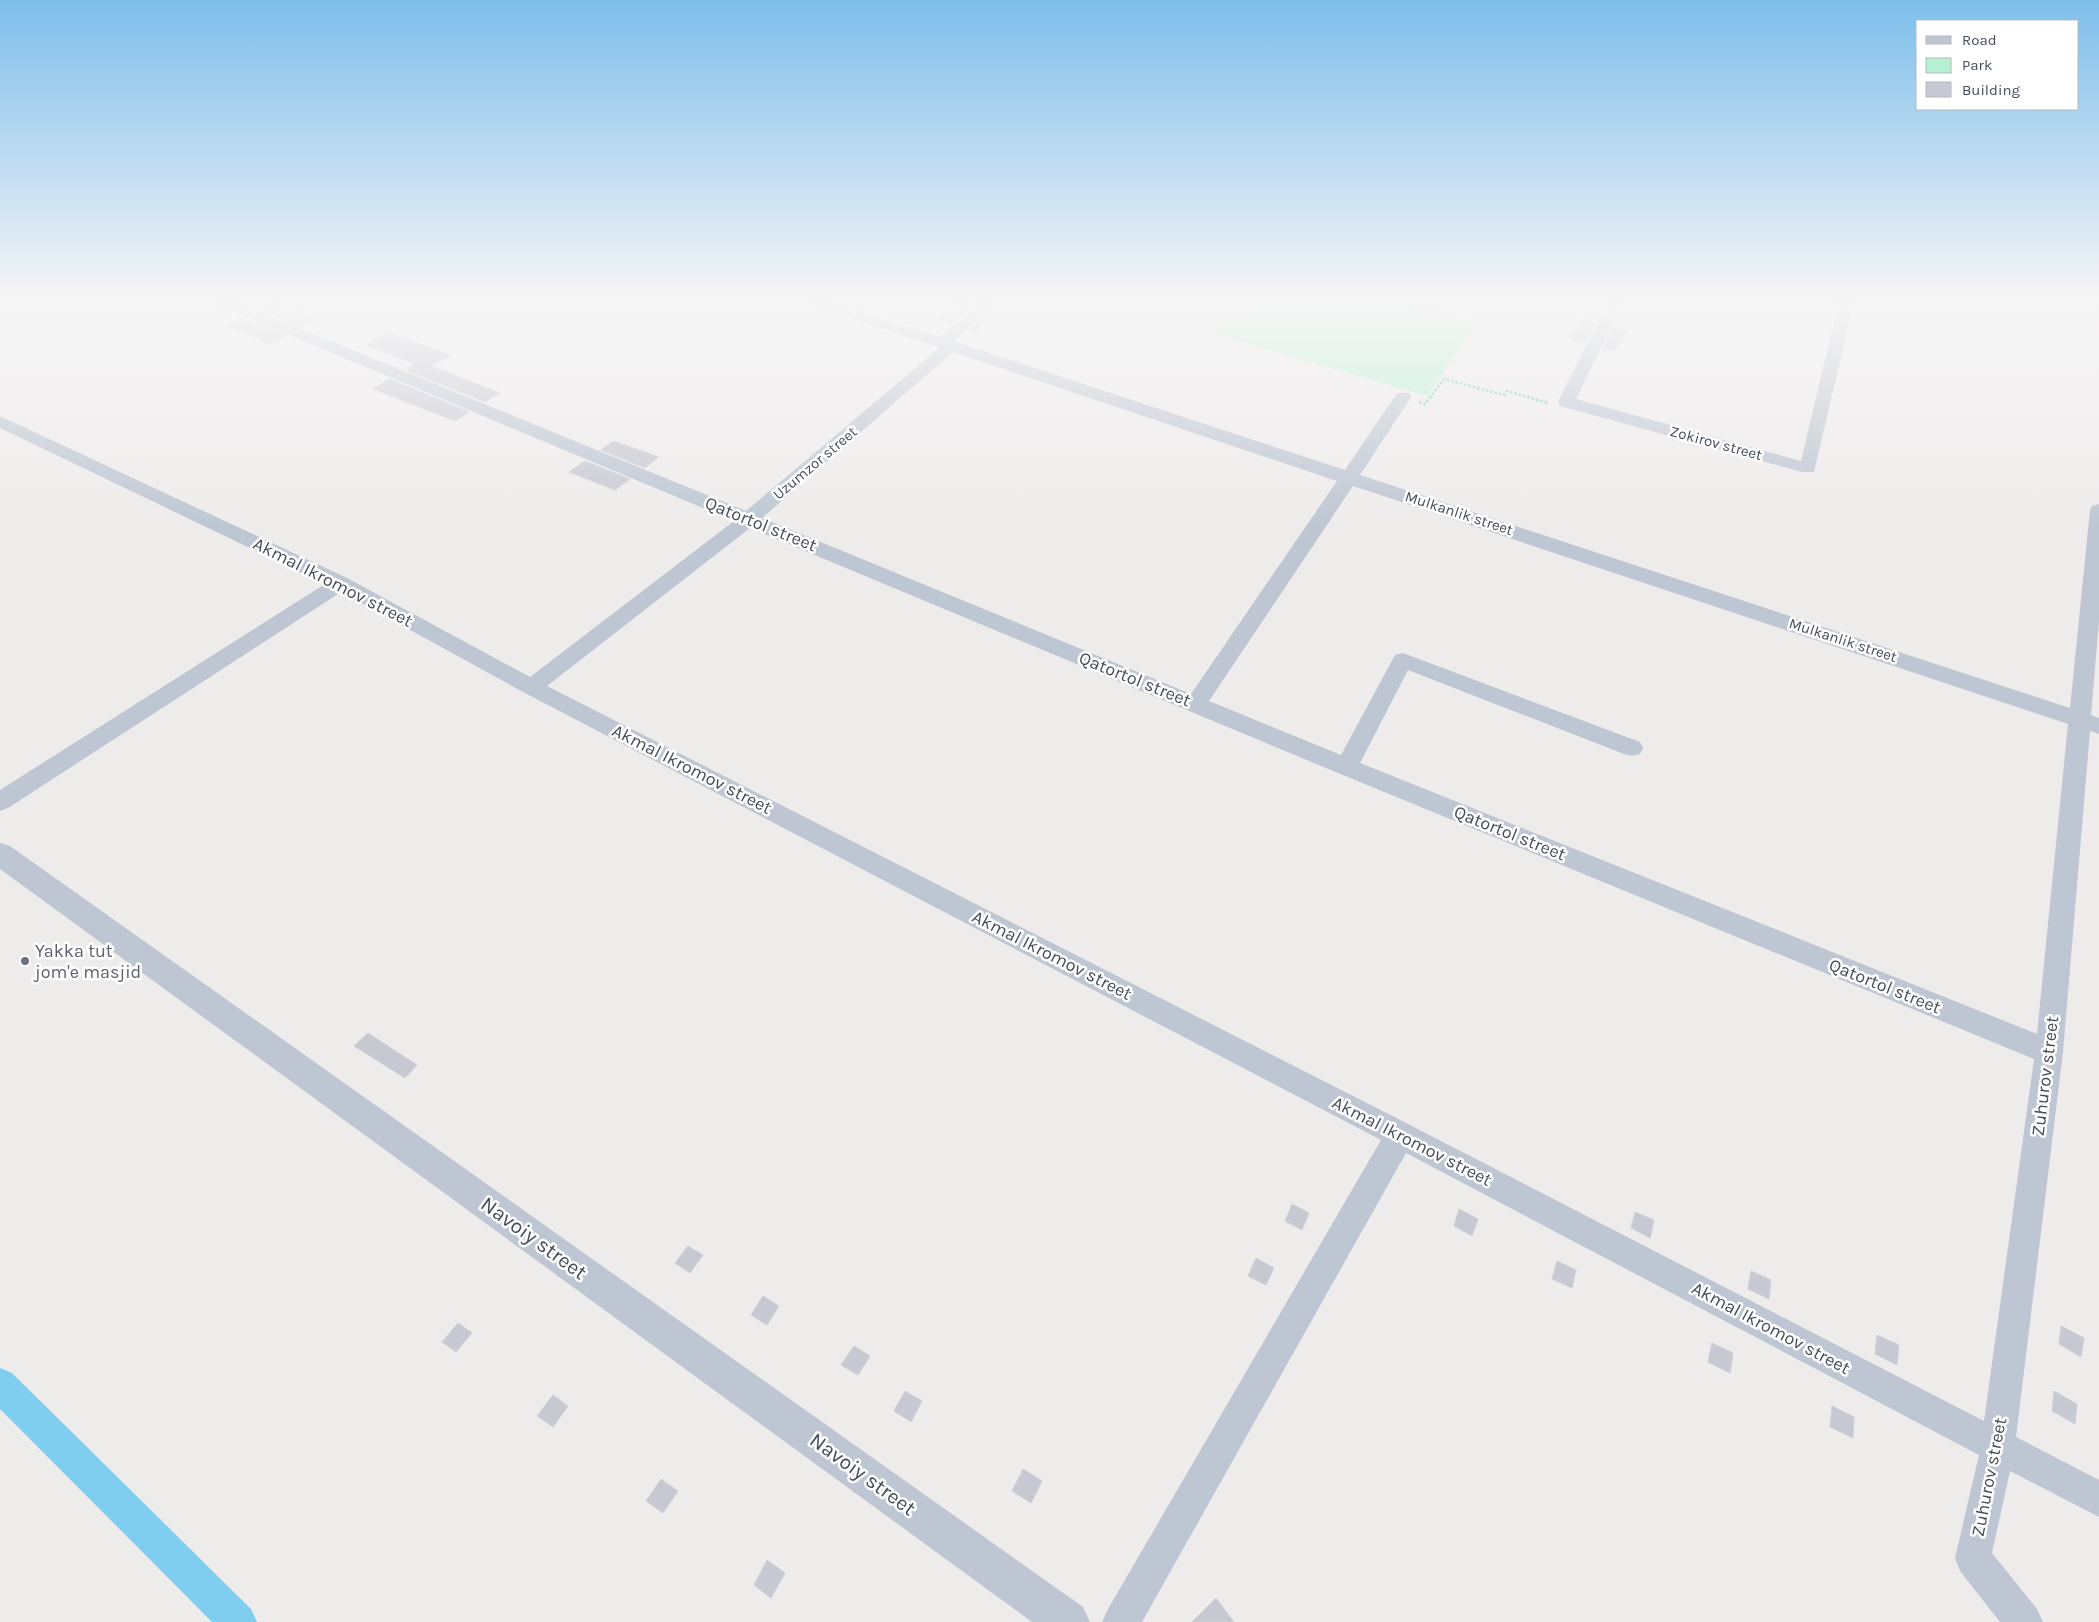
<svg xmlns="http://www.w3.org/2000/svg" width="2099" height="1622" viewBox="0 0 2099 1622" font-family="Karla,sans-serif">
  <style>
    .green { fill: #b5f0d1 }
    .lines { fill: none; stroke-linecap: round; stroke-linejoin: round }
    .canal { fill: #7fcef0; fill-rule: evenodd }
    .building { fill: #c7c9d2; stroke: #ced0d8 }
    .path { stroke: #6bd0a7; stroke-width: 2.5; stroke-dasharray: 2.5 2; stroke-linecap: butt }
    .minor { fill: #bdc6d2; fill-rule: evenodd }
    .tertiary { fill: #bdc6d2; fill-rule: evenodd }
    .worship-dot { fill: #6b7280; stroke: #fff; stroke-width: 2 }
    .labels { text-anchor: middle; stroke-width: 5; stroke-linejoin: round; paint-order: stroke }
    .far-street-label { font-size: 15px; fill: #434d59; stroke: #fff }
    .street-label { font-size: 18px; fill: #434d59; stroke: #fff }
    .worship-label { font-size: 18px; fill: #5b616d; stroke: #fff; text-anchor: start }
    .near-street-label { font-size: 21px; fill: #434d59; stroke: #fff }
  </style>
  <rect width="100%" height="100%" fill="#eeebeb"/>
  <path class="green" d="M 1245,302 L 1403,302 L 1478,321 L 1427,396 L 1213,334 Z"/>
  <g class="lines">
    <path class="canal" d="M 0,1368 L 12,1373 L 251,1609 L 257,1622 L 212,1622 L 0,1409 Z"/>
  </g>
  <path class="building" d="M 271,302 L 308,315 L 318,319 L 302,327 L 257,309 Z
    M 960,302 L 975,304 L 951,325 L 936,320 Z
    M 991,309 L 1000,312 L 974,332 L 968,330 Z
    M 241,317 L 287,336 L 271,344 L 224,326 Z
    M 1580,319 L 1595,323 L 1585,343 L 1568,338 Z
    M 1612,328 L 1626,332 L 1614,351 L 1603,348 Z
    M 390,332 L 450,356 L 431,366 L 500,393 L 485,402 L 406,370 L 415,364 L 366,345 Z
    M 390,379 L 469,412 L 455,421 L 373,389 Z
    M 613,441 L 659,457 L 645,468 L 601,450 Z
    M 585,461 L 630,479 L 615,490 L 569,472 Z
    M 368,1033 L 417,1065 L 405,1078 L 354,1046 Z
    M 1292,1204 L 1309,1213 L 1302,1230 L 1285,1221 Z
    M 1459,1209 L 1478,1219 L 1472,1236 L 1454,1226 Z
    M 1635,1212 L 1654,1220 L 1650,1238 L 1631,1228 Z
    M 688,1246 L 703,1255 L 690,1273 L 675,1263 Z
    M 1256,1258 L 1274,1268 L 1266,1285 L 1248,1276 Z
    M 1557,1261 L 1576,1270 L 1572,1288 L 1552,1279 Z
    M 1751,1271 L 1771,1280 L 1769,1299 L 1748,1289 Z
    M 763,1296 L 779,1306 L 767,1325 L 751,1315 Z
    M 458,1323 L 472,1333 L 456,1352 L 442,1342 Z
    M 2061,1326 L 2084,1338 L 2081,1357 L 2059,1344 Z
    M 1877,1335 L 1899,1345 L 1897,1365 L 1875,1354 Z
    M 1712,1343 L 1733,1353 L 1730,1373 L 1708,1362 Z
    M 854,1346 L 870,1356 L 858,1375 L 841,1365 Z
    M 905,1391 L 922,1401 L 911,1422 L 894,1411 Z
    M 2054,1391 L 2077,1404 L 2075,1424 L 2052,1411 Z
    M 553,1395 L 568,1406 L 553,1427 L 537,1416 Z
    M 1832,1406 L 1854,1417 L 1853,1438 L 1830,1427 Z
    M 1023,1469 L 1042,1481 L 1031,1503 L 1012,1491 Z
    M 661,1479 L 678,1491 L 663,1513 L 646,1501 Z
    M 767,1560 L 785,1573 L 771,1598 L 754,1585 Z
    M 1216,1598 L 1234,1622 L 1192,1622 Z"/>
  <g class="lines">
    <path class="path" d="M 1419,402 L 1425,404 L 1444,379 L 1504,395 L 1507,391 L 1548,403"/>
    <path class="minor" d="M 216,302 L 235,302 L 746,511 L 938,349 L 938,347 L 812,305 L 810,302 L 831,302 L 939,337 L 981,302 L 997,302 L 955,339 L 955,342 L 1345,470 L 1397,393 L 1409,393 L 1411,397 L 1360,475 L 2070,708 L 2090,510 L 2092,506 L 2099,504 L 2099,621 L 2091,715 L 2099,718 L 2099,734 L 2090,731 L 2063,1052 L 2016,1437 L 2099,1480 L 2099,1517 L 2010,1471 L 1992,1553 L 2037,1609 L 2043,1622 L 2000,1622 L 1960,1571 L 1955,1558 L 1979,1455 L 1406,1153 L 1142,1622 L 1102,1622 L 1108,1609 L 1381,1140 L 523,692 L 341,592 L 8,808 L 0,811 L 0,790 L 325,584 L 0,428 L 0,416 L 347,578 L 530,677 L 734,521 L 218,305 ZM 953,352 L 1337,481 L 1191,694 L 762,518 ZM 1353,486 L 2068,724 L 2037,1034 L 1360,763 L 1408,670 L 1624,754 L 1632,756 L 1640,754 L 1643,748 L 1640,742 L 1403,653 L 1395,655 L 1341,755 L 1209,701 ZM 750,528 L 1338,773 L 2034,1059 L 1984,1421 L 1410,1125 L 547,686 Z
      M 1608,302 L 1623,302 L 1576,399 L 1801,461 L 1839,302 L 1854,302 L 1814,472 L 1802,472 L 1560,406 L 1558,402 Z"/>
    <path class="tertiary" d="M 0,843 L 10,846 L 1083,1607 L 1090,1622 L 1032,1622 L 0,869 Z"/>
  </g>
  <linearGradient id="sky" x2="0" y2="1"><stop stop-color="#7ebeeb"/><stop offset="0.57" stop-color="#f7f6f6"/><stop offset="1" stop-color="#f7f6f6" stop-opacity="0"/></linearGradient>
  <rect width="2099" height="529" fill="url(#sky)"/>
  <circle class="worship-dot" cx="25" cy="961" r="5"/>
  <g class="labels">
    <g class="far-street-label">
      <text transform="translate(1716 443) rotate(15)" y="5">Zokirov street</text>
      <text transform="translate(815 463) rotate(-40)" y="5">Uzumzor street</text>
      <text transform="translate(1459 513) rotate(18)" y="5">Mulkanlik street</text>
      <text transform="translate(1843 640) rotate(18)" y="5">Mulkanlik street</text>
    </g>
    <g class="street-label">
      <text transform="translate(761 524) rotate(22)" y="6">Qatortol street</text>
      <text transform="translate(333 582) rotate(27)" y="6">Akmal Ikromov street</text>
      <text transform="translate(1135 679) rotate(22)" y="6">Qatortol street</text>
      <text transform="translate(692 769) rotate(27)" y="6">Akmal Ikromov street</text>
      <text transform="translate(1510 833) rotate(22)" y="6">Qatortol street</text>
      <text transform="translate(1052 955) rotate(27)" y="6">Akmal Ikromov street</text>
      <text transform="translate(1885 986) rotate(22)" y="6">Qatortol street</text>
      <text transform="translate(2045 1076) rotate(-83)" y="6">Zuhurov street</text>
      <text transform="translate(1412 1141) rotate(27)" y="6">Akmal Ikromov street</text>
      <text transform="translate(1771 1328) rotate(28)" y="6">Akmal Ikromov street</text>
      <text transform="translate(1989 1477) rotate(-79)" y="6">Zuhurov street</text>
    </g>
    <g class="worship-label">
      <text x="35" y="957">Yakka tut<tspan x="35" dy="21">jom'e masjid</tspan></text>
    </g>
    <g class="near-street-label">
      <text transform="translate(534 1238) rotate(36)" y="7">Navoiy street</text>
      <text transform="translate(863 1474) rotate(36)" y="7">Navoiy street</text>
    </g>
  </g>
  <rect x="1916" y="20" width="162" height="90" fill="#ffffff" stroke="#b4b8bd"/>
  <rect x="1926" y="36" width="25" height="8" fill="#bdc6d2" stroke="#b4b8bd"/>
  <text x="1962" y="45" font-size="15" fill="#434d59">Road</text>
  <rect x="1926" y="58" width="25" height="15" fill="#b5f0d1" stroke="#b4b8bd"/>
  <text x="1962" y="70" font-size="15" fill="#434d59">Park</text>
  <rect x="1926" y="82" width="25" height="15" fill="#c7c9d2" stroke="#b4b8bd"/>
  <text x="1962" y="95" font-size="15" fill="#434d59">Building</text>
</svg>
